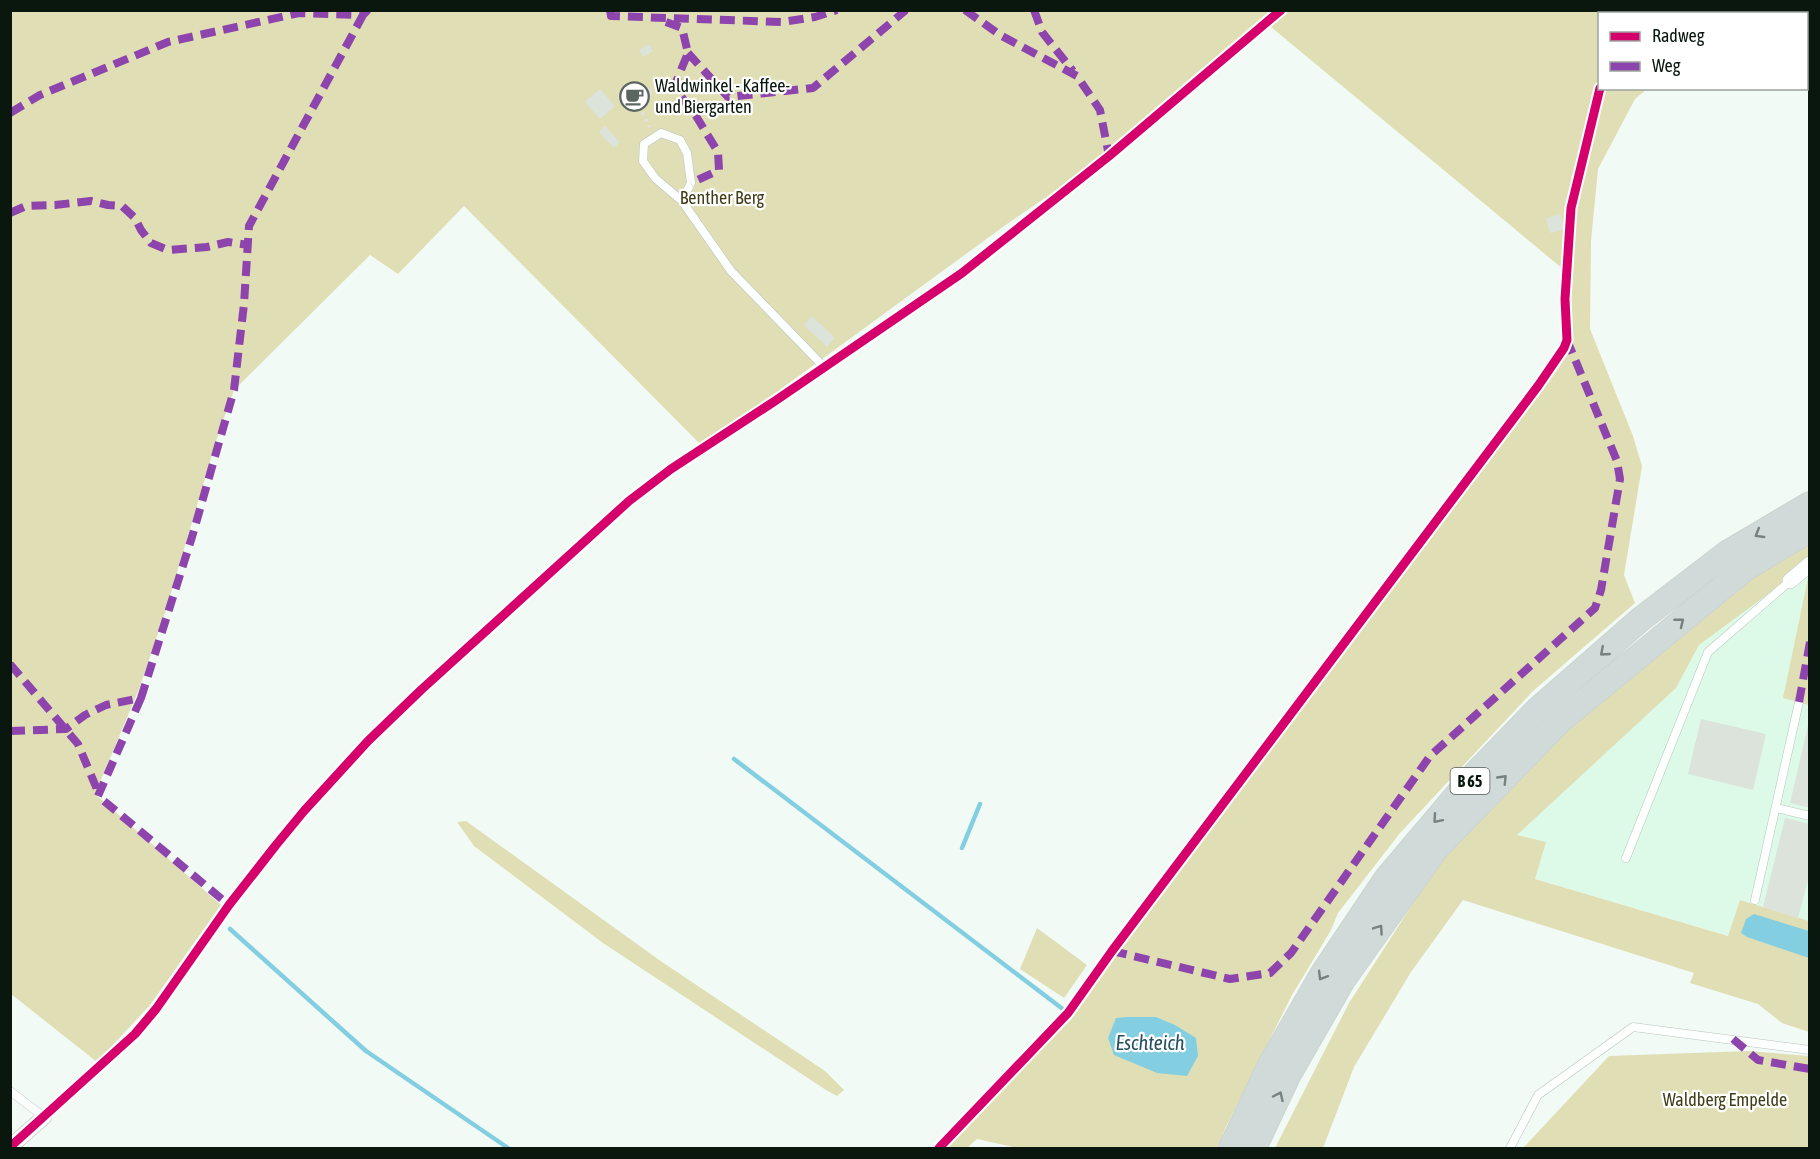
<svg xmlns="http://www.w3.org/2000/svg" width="1820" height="1159" viewBox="0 0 1820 1159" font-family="'Asap Condensed',sans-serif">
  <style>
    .built { fill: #ddfae9 }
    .green { fill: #e0deb5 }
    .water { fill: #83cfe1 }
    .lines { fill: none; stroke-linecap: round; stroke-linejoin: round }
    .stream { stroke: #83cfe1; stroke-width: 4.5 }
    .building { fill: #dce3da }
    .service-casing { stroke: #bac4be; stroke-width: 9 }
    .minor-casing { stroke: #bac4be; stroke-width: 16 }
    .trunk-casing { stroke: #ced4d0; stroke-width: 26 }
    .path { stroke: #e0e3e1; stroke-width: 3; stroke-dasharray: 3 4.5; stroke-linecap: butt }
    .service { stroke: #fdfefe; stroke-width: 8 }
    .minor { stroke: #fdfefe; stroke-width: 15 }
    .trunk { stroke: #d0dad9; stroke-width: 24 }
    .quiet { stroke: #8e44ad; stroke-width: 8; stroke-dasharray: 15 8; stroke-linecap: butt }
    .cycleway-casing { stroke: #fff; stroke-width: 13 }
    .cycleway { stroke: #d6006c; stroke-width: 9 }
    .oneway { stroke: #76827e }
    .labels { text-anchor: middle; stroke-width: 4.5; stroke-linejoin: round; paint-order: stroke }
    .shield { fill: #fff; stroke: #535d57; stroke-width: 1.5 }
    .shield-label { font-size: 16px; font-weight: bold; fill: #09170f }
    .poi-label { font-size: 18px; fill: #09170f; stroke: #fff; text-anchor: start }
    .park-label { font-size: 18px; fill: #423d19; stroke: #fff }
    .water-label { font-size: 20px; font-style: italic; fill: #24515e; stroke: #fff }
  </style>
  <rect width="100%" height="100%" fill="#f2faf5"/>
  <path class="built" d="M 1807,563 L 1809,572 L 1809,921 L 1740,900 L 1729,936 L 1535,879 L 1516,835 L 1676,688 L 1699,645 Z"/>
  <path class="green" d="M 10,11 L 1275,11 L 1098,162 L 1007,224 L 770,397 L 700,444 L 464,206 L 398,274 L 370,255 L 234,390 L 217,438 L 165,613 L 139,689 L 95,794 L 221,905 L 150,1005 L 97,1062 L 11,994 Z
    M 1289,11 L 1617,11 L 1616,13 L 1600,14 L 1599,77 L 1566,206 L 1563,269 L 1271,27 Z
    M 1625,11 L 1809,11 L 1809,29 L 1807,29 L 1806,14 L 1624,13 Z
    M 1604,89 L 1647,89 L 1635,99 L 1598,169 L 1591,241 L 1590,329 L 1633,436 L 1642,466 L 1624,575 L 1635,603 L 1533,691 L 1400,833 L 1338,913 L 1331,930 L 1292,995 L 1225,1129 L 1218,1148 L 1018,1148 L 977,1139 L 967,1148 L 939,1148 L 1059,1023 L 1103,971 L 1539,391 L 1571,346 L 1572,337 L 1569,302 L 1574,209 Z
    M 1809,530 L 1809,564 L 1699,645 L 1676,688 L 1517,835 L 1546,842 L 1535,879 L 1728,936 L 1740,900 L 1809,921 L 1809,1032 L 1782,1023 L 1758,1004 L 1690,983 L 1694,973 L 1463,900 L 1411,972 L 1354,1067 L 1323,1148 L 1275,1148 L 1349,1003 L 1421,891 L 1436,849 L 1560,721 Z
    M 1809,573 L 1809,705 L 1783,698 Z
    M 466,821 L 662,962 L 825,1071 L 844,1090 L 837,1096 L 826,1090 L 603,943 L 474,846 L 457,822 Z
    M 1037,928 L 1087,965 L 1064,998 L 1020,969 Z
    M 1748,1051 L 1809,1056 L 1809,1148 L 1523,1148 L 1609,1056 Z"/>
  <path class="water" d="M 1754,914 L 1809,931 L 1809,958 L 1747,937 L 1741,933 L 1746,919 Z
    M 1127,1017 L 1156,1017 L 1175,1025 L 1196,1038 L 1198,1056 L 1187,1076 L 1157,1073 L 1114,1055 L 1108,1038 L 1116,1018 Z"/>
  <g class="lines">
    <path class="stream" d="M 1806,23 L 1810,23
      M 734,759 L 1068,1013
      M 962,848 L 980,804
      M 230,929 L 366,1051 L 508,1148"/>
  </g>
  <path class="building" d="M 649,44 L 653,51 L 643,57 L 639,50 Z
    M 651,88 L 652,95 L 619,103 L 618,94 Z
    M 600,89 L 615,106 L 600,119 L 585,102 Z
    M 681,104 L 684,111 L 671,115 L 669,107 Z
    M 605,126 L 620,142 L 614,148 L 599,132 Z
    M 1560,214 L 1565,229 L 1550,233 L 1546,218 Z
    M 812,316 L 835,338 L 827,347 L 804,325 Z
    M 1701,719 L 1766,734 L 1753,790 L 1688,774 Z
    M 1809,721 L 1810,721 L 1810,808 L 1790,803 Z
    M 1785,818 L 1810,824 L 1810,873 L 1798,918 L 1763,907 Z"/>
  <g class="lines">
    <defs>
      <path id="service" d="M 682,201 L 655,178 L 643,161 L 644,144 L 661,133 L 680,140 L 687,153 L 691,183 L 682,201 L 731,271 L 825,368
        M 1776,808 L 1810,816
        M 1626,858 L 1708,652 L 1790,581
        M 1755,900 L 1799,702
        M 10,1091 L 44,1117 L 135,1034 L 156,1009 L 229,905 L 304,811 L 368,741 L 421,690 L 629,501 L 671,469 L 914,307
        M 1510,1148 L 1538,1095 L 1633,1027 L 1810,1050"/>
      <path id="minor" d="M 1790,581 L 1810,564
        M 10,1147 L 44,1117"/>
      <path id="trunk" d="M 1231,1148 L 1270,1065 L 1323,973 L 1386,879 L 1474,775 L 1538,709 L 1641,619 L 1727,553 L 1810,504
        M 1254,1148 L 1289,1074 L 1343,980 L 1436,849 L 1560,721 L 1746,568 L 1810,530"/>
    </defs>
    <use href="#service" class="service-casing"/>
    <use href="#minor" class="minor-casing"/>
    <use href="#trunk" class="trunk-casing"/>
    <path class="path" d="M 635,99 L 650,127"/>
    <use href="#service" class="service"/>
    <use href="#minor" class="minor"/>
    <use href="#trunk" class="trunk"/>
    <path class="quiet" d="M 610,10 L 611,16 L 782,22 L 815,17 L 837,10
      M 965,10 L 1000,35 L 1077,76 L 1100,110 L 1109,156
      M 1034,10 L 1042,32 L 1073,71
      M 1652,10 L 1657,14
      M 1619,14 L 1620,10
      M 666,22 L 682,28 L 688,53 L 674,87 L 696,116 L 718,152 L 719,170 L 691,183
      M 1806,29 L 1810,29
      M 688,53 L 728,97 L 813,88 L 906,10
      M 10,113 L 40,95 L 168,42 L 299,13 L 363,15 L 368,10
      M 10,213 L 26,206 L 55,205 L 91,201 L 108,205 L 122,206 L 135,218 L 141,230 L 151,243 L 168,250 L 207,247 L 228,242 L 248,245
      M 10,664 L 78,744 L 99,794
      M 141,698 L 98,796 L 229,905
      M 1799,702 L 1810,642
      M 10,731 L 66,729 L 85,715 L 106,705 L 141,698 L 192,537 L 234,390 L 244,304 L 249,226 L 363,15
      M 1112,951 L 1230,979 L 1270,973 L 1291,953 L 1430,756 L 1595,608 L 1601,590 L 1620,479 L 1617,461 L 1567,340
      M 1733,1039 L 1758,1060 L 1810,1069"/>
    <defs>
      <path id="cycleway" d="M 10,1147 L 135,1034 L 156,1009 L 229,905 L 276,845 L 304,811 L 368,741 L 421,690 L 629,501 L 671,469 L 775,401 L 962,273 L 1109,156 L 1281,10
        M 939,1148 L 1068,1013 L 1112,951 L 1538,386 L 1564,348 L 1567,340 L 1565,299 L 1571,208 L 1600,88"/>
    </defs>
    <use href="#cycleway" class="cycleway-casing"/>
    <use href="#cycleway" class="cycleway"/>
  </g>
  <defs><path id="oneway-chevron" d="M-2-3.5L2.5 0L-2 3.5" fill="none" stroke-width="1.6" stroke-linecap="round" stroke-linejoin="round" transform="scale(1.5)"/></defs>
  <g class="oneway">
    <use href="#oneway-chevron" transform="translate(1759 534) rotate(149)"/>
    <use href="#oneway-chevron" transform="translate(1680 622) rotate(-39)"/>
    <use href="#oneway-chevron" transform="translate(1604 652) rotate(139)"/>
    <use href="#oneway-chevron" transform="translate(1503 779) rotate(-46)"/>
    <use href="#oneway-chevron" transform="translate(1437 819) rotate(131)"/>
    <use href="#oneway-chevron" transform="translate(1379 929) rotate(-55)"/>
    <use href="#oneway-chevron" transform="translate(1322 976) rotate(121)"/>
    <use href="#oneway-chevron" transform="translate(1279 1096) rotate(-65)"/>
  </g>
  <defs>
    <symbol id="cafe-ring" viewBox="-11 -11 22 22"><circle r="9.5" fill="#fff" stroke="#5b6660" stroke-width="1.5"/><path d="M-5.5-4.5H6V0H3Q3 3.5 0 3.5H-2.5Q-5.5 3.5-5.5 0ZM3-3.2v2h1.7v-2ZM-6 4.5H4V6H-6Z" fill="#5b6660"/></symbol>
  </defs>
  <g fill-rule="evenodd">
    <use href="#cafe-ring" x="618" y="80" width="33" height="33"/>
  </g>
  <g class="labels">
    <rect class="shield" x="1450.5" y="768" width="39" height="26" rx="4.5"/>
    <g class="shield-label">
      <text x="1470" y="787">B 65</text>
    </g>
    <g class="poi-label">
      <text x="655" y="92">Waldwinkel - Kaffee-<tspan x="655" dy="21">und Biergarten</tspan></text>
    </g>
    <g class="park-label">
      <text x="722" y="204">Benther Berg</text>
      <text x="1725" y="1106">Waldberg Empelde</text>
    </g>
    <g class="water-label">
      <text x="1150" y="1050">Eschteich</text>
    </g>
  </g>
  <rect width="1820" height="1159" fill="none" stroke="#09170f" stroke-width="24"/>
  <rect x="1598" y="12" width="210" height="78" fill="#ffffff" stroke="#9da29f" stroke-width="1.5"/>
  <rect x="1610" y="32" width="30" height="9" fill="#d6006c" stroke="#9da29f" stroke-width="1.5"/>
  <text x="1652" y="42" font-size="18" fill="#09170f">Radweg</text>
  <rect x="1610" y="62" width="30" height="9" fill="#8e44ad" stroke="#9da29f" stroke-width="1.5"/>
  <text x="1652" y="72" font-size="18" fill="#09170f">Weg</text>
</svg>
